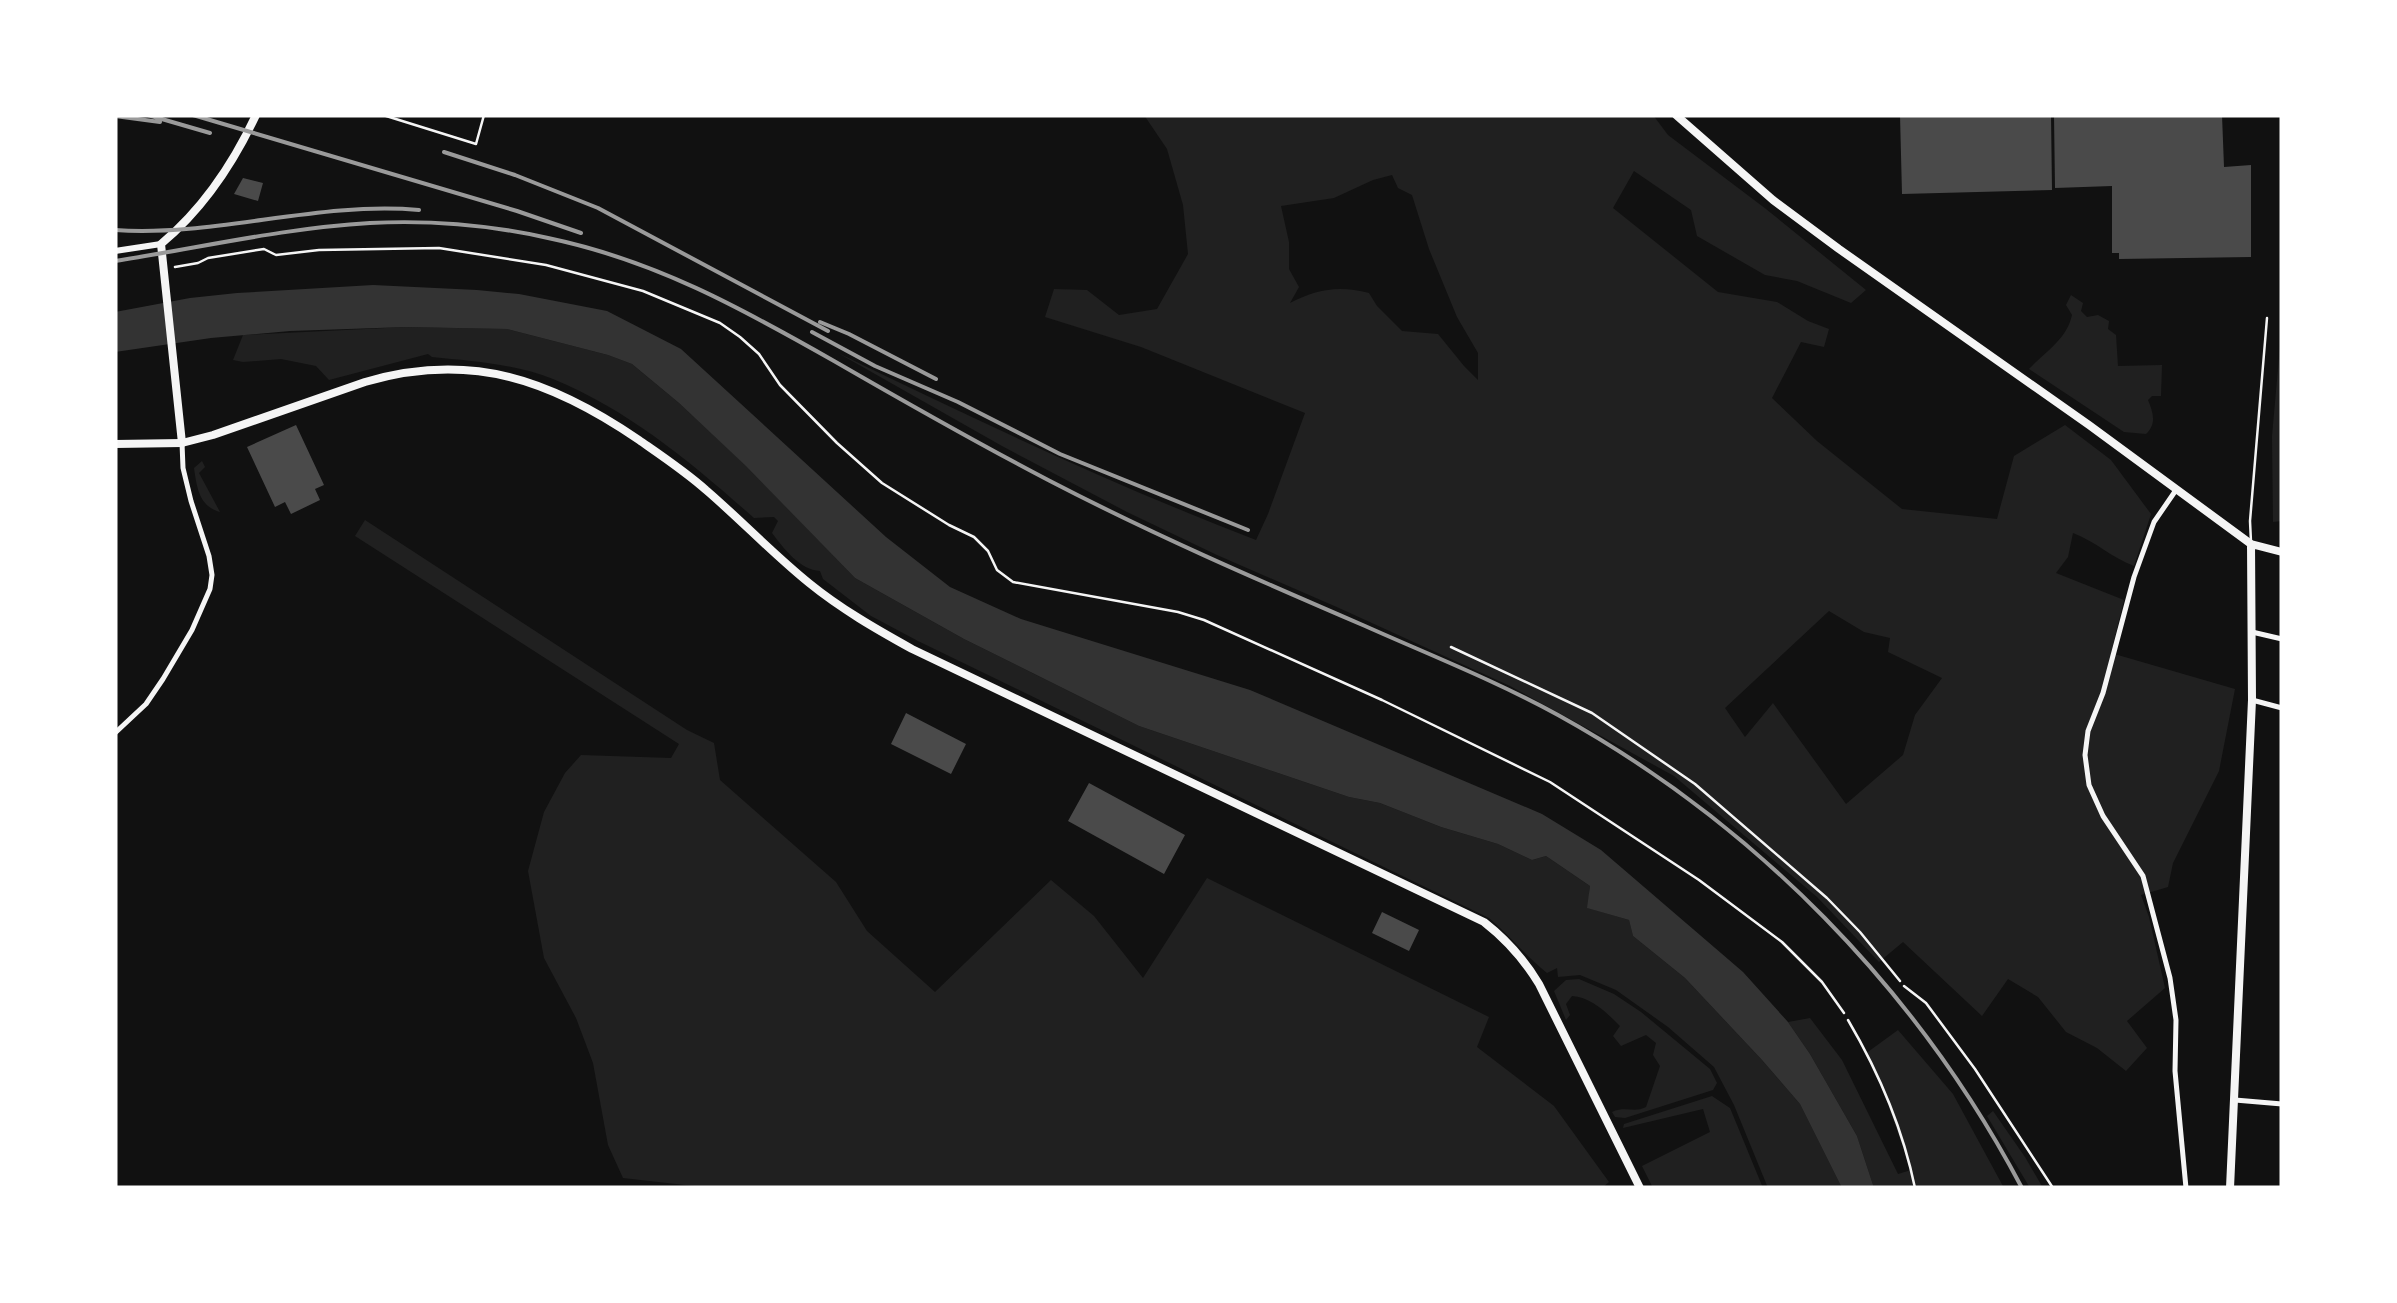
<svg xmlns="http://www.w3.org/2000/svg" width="2397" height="1303" viewBox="0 0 2397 1303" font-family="Bitter,serif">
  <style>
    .green { fill: #202020; fill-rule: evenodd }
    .water { fill: #333 }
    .building { fill: #4a4a4a }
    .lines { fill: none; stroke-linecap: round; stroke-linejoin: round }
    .path { stroke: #f5f5f5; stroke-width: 2.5 }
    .service { stroke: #f5f5f5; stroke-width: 2.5 }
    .minor { stroke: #f5f5f5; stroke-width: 5 }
    .tertiary { stroke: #f5f5f5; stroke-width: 6 }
    .secondary { stroke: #f5f5f5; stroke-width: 8 }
    .primary { stroke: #f5f5f5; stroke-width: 8 }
    .rail { stroke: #9a9a9a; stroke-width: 4 }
  </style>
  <rect width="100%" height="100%" fill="#111"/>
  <path class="green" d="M 1144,115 L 1653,115 L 1668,135 L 1766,209 L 1866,290 L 1851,303 L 1797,281 L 1765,275 L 1697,236 L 1691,210 L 1634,171 L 1613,208 L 1718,292 L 1777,302 L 1808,321 L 1829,329 L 1824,347 L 1801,342 L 1772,398 L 1817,441 L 1902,509 L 1997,519 L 2014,456 L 2065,425 L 2111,460 L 2151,514 L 2134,566 C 2112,558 2095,541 2073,533 L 2068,557 L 2056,573 L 2124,600 L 2111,653 L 2235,689 L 2219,771 L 2173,863 L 2168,887 L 2141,895 L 2149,917 L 2165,988 L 2127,1021 L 2147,1048 L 2126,1071 L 2097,1048 L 2066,1032 L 2038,997 L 2008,979 L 1982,1016 L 1903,942 L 1879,962 L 1817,897 L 1674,776 L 1510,686 L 1339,608 L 1217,555 L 1127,512 L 1002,446 L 838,353 C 976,420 1113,485 1256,540 L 1268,514 L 1305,413 L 1141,347 L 1045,317 L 1054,289 L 1087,290 L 1119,315 L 1157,309 L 1188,254 L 1183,205 L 1167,149 ZM 1392,175 L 1398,188 L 1412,195 L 1429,249 L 1457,317 L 1478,353 L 1478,380 L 1464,366 L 1438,334 L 1402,331 L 1377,306 L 1369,293 C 1339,285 1317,289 1290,303 L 1299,287 L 1289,269 L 1289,242 L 1281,206 L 1334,198 L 1373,180 ZM 1829,611 L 1864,632 L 1890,638 L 1888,652 L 1942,678 L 1915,715 L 1903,755 L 1846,804 L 1773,703 L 1745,737 L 1725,708 Z
    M 2071,295 L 2083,303 L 2081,311 L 2087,317 L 2098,315 L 2109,321 L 2108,329 L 2116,335 L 2118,366 L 2162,365 L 2161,396 L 2152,396 L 2148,400 C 2153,412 2157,424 2146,434 L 2124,432 L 2029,369 C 2045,352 2067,339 2072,315 L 2066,305 Z
    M 2282,324 L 2282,521 L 2273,522 L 2272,436 Z
    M 406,327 L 507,329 L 608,355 L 632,364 L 679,403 L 747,466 L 855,578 L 964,639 L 1139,726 L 1349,797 L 1380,803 L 1441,827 L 1498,844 L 1532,860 L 1546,856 L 1590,886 L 1588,908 L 1629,920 L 1633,936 L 1685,978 L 1762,1060 L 1800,1104 L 1842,1188 L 1768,1188 L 1734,1105 L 1714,1067 L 1668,1027 L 1616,990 L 1580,975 L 1558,977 L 1557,968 L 1547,973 C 1526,956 1509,935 1489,918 L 918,641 L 871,616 L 823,579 L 820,571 C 800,570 784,549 772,533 L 778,521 L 774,517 L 754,518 C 693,464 629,410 553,379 C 516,364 472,361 432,357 L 428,354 L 329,380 L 316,366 L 281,359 L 243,362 L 233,360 L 243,335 Z
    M 202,461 L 205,467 L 199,473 L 220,512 C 199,506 197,488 194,468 Z
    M 365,520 L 687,730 L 714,743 L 720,780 L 836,882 L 867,931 L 935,992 L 1051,880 L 1094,916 L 1143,978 L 1207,878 L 1489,1017 L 1477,1047 L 1554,1106 L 1609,1182 L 1602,1188 L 711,1188 L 623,1178 L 608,1145 L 593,1063 L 576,1018 L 544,958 L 528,871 L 544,812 L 565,773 L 581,755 L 671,758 L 679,744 L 355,536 Z
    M 1579,979 L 1614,994 L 1641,1012 L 1710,1069 L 1717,1083 L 1713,1090 L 1625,1118 L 1615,1117 L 1612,1112 C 1625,1106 1635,1113 1646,1107 L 1660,1066 L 1653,1055 L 1656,1043 L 1646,1035 L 1621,1046 L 1613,1036 L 1620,1026 C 1607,1013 1591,997 1572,996 L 1566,1004 L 1570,1015 L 1566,1020 L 1554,991 L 1566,980 Z
    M 1810,1018 L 1842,1060 L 1898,1174 L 1911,1170 L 1879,1079 L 1865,1054 L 1898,1030 L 1953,1094 L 2004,1188 L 1874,1188 L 1857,1136 L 1810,1054 L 1788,1022 Z
    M 1712,1096 L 1730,1108 L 1763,1188 L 1653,1188 L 1642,1166 L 1710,1132 L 1703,1109 L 1623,1128 L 1624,1124 Z
    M 1993,1111 L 2025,1157 L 2043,1188 L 2030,1188 L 1987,1116 Z"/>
  <path class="water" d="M 373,285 L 477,290 L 519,294 L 607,311 L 681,349 L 886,537 L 950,587 L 1021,619 L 1250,690 L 1542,814 L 1601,850 L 1743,972 L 1788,1022 L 1810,1054 L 1857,1136 L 1874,1188 L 1842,1188 L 1800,1104 L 1762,1060 L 1685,978 L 1633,936 L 1629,920 L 1587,908 L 1590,886 L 1546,856 L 1532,860 L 1498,844 L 1441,827 L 1380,803 L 1349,797 L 1139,726 L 964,639 L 855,578 L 746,466 L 679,403 L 632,364 L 608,355 L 507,329 L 406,327 L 290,331 L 211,338 L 115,352 L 115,312 L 190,298 L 237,293 Z"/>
  <path class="building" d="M 1900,115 L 2051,115 L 2052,190 L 1902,194 Z
    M 2054,115 L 2222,115 L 2224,167 L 2251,165 L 2251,257 L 2119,259 L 2119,253 L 2112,253 L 2112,186 L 2055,188 Z
    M 243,178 L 263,183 L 258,201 L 234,194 Z
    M 296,425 L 324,485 L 315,489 L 320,500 L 291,514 L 285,502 L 275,507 L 247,447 Z
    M 906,713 L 966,744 L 951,774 L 891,744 Z
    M 1089,783 L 1185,835 L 1164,874 L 1068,821 Z
    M 1382,912 L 1419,930 L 1409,951 L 1372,933 Z"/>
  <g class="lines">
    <path class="path" d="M 175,267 L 198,263 L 208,258 L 264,249 L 276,255 L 319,250 L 439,248 L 546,265 L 643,291 L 720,323 L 740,337 L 759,354 L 780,385 L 837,443 L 882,483 L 949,525 L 974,537 L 988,551 L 997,570 L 1013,582 L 1178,612 L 1204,620 L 1382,700 L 1550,782 L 1699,880 L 1782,942 L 1822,982 L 1844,1013
      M 1451,647 L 1592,713 L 1695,784 L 1827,898 L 1860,932 L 1900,981"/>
    <path class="service" d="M 383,115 L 476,144 L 484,115
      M 2251,542 L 2250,521 L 2267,318
      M 1904,986 L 1926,1003 L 1975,1069 L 2053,1188
      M 1848,1020 C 1878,1071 1903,1130 1915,1188"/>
    <path class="minor" d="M 2176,490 L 2154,522 L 2134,577 L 2103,693 L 2088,731 L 2085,755 L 2089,785 L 2103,816 L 2143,876 L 2170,978 L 2176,1020 L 2175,1071 L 2186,1188
      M 2252,632 L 2282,639
      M 2252,700 L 2282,708
      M 115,733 L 146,704 L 163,679 L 192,630 L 210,589 L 212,575 L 209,556 L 191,501 L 183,468 L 182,443
      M 2235,1100 L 2282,1104"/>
    <path class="tertiary" d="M 115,251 L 161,244"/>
    <path class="secondary" d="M 1676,115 L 1773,200 L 1839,249 L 2089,425 L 2251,544 L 2282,552
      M 182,443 L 161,244 C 203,209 233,164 256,115
      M 2230,1188 L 2252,700 L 2251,544"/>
    <path class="primary" d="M 115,444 L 182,443 L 213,435 L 365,382 C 471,351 551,380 639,440 C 662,456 686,472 706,490 C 741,520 773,554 809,583 C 841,609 876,629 912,649 L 1484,922 C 1507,940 1524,959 1539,984 L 1640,1188"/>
    <path class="rail" d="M 148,115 L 210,133
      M 193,115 L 517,211 L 581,233
      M 115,116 L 160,122
      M 444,152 L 515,175 L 598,208 L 828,331
      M 115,230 C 217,237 316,201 419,210
      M 115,261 C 199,248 284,228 370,223 C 429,220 490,225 548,238 C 654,260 741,308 834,361 C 905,402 977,443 1050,481 C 1152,534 1258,580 1365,626 C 1430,655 1496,681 1558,715 C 1755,824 1917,989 2022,1188
      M 820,322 L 849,334 L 936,379
      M 812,332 L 875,366 L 958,402 L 1060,454 L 1248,530"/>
  </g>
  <rect width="2397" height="1303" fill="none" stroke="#ffffff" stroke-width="235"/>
</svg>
